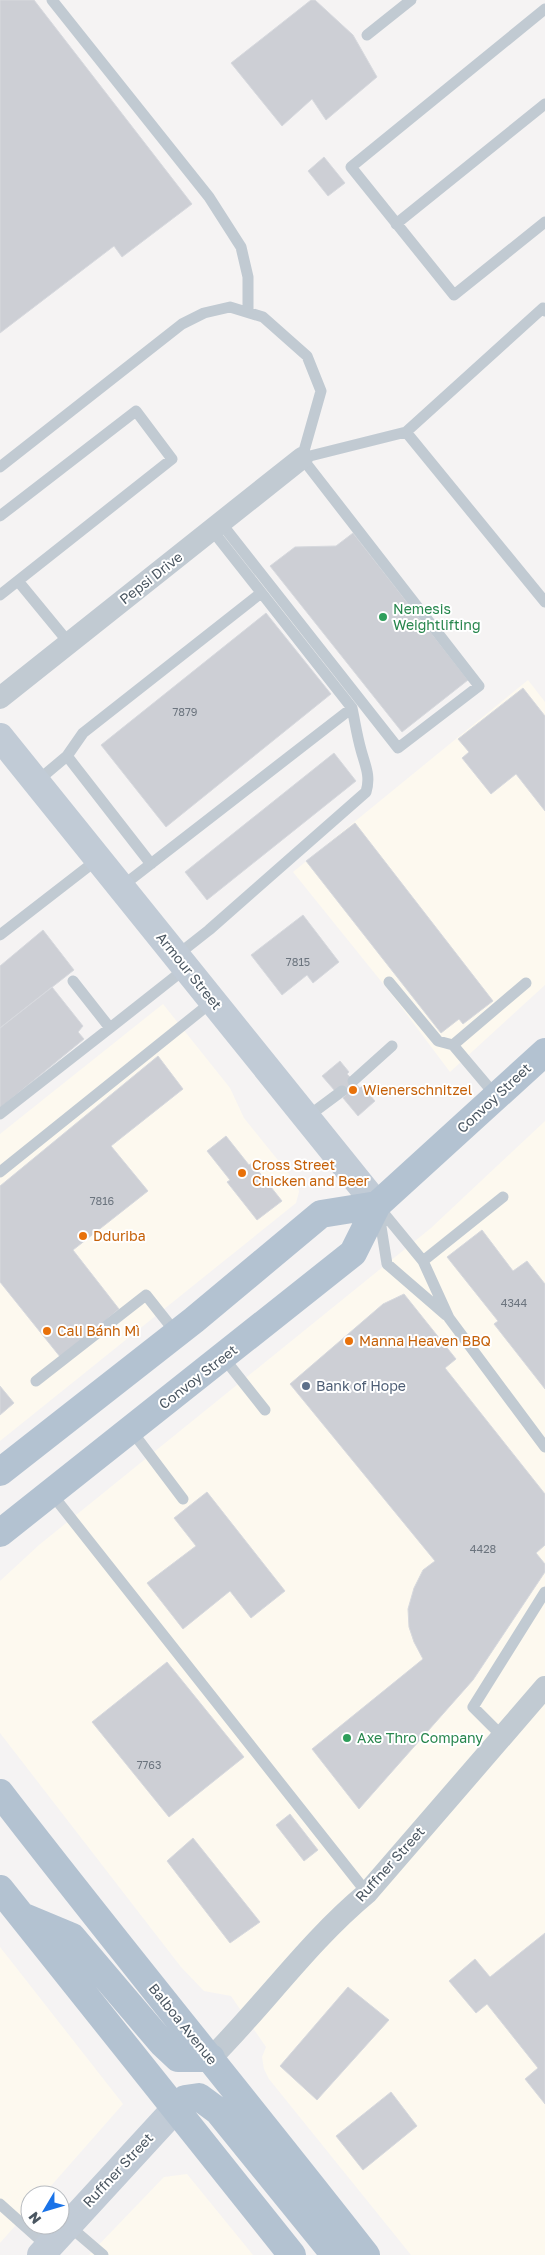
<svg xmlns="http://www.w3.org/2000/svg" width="545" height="2255" viewBox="0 0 545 2255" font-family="'Golos Text',sans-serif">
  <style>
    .commercial { fill: #fdf9ef }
    .building { fill: #cdcfd5; stroke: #d7d9de }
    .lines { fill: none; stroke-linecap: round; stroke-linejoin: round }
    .lane { stroke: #c1cad2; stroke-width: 11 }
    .street { stroke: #c1cad2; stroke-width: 22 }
    .secondary { stroke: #c1cbd6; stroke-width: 28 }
    .primary { stroke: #b3c2d1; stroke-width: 28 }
    .leisure-dot { fill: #2e9e5b; stroke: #fff; stroke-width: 2 }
    .food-dot { fill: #e8710a; stroke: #fff; stroke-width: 2 }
    .service-dot { fill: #5c6f8a; stroke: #fff; stroke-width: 2 }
    .labels { text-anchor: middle; stroke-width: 4; stroke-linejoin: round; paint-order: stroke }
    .number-label { font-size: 11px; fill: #6b747e }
    .street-label { font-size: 14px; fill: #4a5661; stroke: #fff }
    .leisure-label { font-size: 14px; fill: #27864d; stroke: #fff; text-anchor: start }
    .food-label { font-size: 14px; fill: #c56008; stroke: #fff; text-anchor: start }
    .service-label { font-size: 14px; fill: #4e5e75; stroke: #fff; text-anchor: start }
  </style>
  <rect width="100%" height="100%" fill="#f5f3f3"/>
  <path class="commercial" d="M 528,680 L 545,702 L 545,985 L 450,1072 L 393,996 L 293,872 Z
    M 163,1004 L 230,1088 L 244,1118 L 298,1185 L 299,1192 L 296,1203 L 0,1441 L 0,1134 Z
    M 545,1121 L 545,2255 L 411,2255 L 269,2079 L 264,2069 L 262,2057 L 266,2047 L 231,1996 L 204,1991 L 181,1967 L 0,1733 L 0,1581 L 39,1545 L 431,1228 Z
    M 0,1947 L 123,2104 L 43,2195 L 30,2195 L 30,2209 L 0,2243 Z
    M 187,2174 L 253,2255 L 89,2255 L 164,2177 Z"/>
  <path class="building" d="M 0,0 L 34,0 L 192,204 L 122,257 L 114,246 L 0,333 Z
    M 311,0 L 315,0 L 353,35 L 377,77 L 326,120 L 312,99 L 282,126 L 231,63 Z
    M 324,157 L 345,183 L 328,196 L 308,171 Z
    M 353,533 L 468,680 L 402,732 L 270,566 L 295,547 L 336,546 Z
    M 266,613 L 331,694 L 166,827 L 101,745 Z
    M 523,688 L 545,716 L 545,811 L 516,774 L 491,794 L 462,758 L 469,752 L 458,739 Z
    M 334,753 L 356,781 L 207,900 L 185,872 Z
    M 355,823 L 493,1001 L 463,1024 L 459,1019 L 441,1033 L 306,861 Z
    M 303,915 L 339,962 L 313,983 L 307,975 L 282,995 L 251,955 Z
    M 43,930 L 74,970 L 0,1028 L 0,966 Z
    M 52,987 L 83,1026 L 78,1032 L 84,1039 L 0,1108 L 0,1028 Z
    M 158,1056 L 183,1089 L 111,1146 L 148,1191 L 73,1250 L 119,1309 L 61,1358 L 0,1282 L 0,1186 Z
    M 340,1061 L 349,1072 L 347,1074 L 360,1088 L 362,1086 L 375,1101 L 358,1116 L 343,1098 L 346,1095 L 339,1087 L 335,1091 L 322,1076 Z
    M 226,1136 L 249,1165 L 252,1163 L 282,1201 L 257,1220 L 227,1182 L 230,1180 L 207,1151 Z
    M 482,1230 L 513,1271 L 527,1261 L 545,1284 L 545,1389 L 494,1324 L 498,1321 L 447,1257 Z
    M 404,1294 L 456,1359 L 445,1368 L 545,1494 L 545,1545 L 536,1553 L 545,1564 L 545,1572 L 473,1680 L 359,1809 L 312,1749 L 423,1659 L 414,1642 L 409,1627 L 408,1609 L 414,1588 L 423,1570 L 435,1561 L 290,1384 L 383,1304 Z
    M 0,1386 L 14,1403 L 0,1415 Z
    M 207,1492 L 285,1591 L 251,1618 L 230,1591 L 183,1629 L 147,1583 L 196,1546 L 174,1518 Z
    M 167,1662 L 244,1757 L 169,1817 L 92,1722 Z
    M 290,1814 L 318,1850 L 304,1861 L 276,1825 Z
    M 193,1838 L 260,1922 L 230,1943 L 167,1861 Z
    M 545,1933 L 545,2104 L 525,2079 L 538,2068 L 487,2004 L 476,2013 L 449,1981 L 475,1959 L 490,1977 Z
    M 348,1987 L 389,2020 L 317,2100 L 280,2066 Z
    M 391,2092 L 417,2126 L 363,2170 L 336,2136 Z"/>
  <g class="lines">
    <path class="lane" d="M 52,0 L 209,197 L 241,247 L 248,277 L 248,312
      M 545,9 L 351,167 L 454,295 L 545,222
      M 367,35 L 411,0
      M 396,224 L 545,104
      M 406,432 L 545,602
      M 302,458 L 406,432 L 543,308 L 545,311
      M 0,467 L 182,324 L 204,313 L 230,307 L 263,317 L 307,356 L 321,391 L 302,458
      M 0,516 L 136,411 L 172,459 L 0,595
      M 221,523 L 398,748 L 479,686 L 302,458
      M 212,530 L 352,708
      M 18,581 L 69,643
      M 67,756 L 151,864
      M 36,782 L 67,756 L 83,733 L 261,593
      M 121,887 L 352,708 C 355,722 357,736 361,750 C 365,765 371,776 366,792 L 209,930 L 176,956
      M 0,935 L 98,859
      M 73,981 L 110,1028 L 186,968
      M 389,982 L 438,1041 L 453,1045
      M 353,1081 L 392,1046
      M 496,1096 L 453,1045 L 526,983
      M 0,1114 L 110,1028
      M 307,1117 L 342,1091
      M 0,1172 L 213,1001
      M 377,1205 L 423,1261 L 449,1318 L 545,1447
      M 379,1214 L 387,1264 L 446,1315
      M 423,1261 L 503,1197
      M 223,1357 L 265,1410
      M 36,1381 L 146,1295 L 176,1333
      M 131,1430 L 183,1499
      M 51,1493 L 367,1893
      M 502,1736 L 473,1707 L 545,1592
      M 0,2204 L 48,2247
      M 68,2225 L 103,2255"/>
    <path class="street" d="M 0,698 L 302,458
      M 211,2058 C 264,2005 309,1941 367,1893 L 545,1687"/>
    <path class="secondary" d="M 0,737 L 377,1205
      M 41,2255 L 176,2108"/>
    <path class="primary" d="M 0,1472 L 194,1320 L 321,1214 L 377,1205
      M 0,1533 L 353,1253 L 377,1205 L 545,1052
      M 0,1793 C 120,1949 245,2100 366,2255
      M 0,1889 L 292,2255
      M 24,1917 L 72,1937 L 162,2043 L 178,2058 L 211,2058
      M 176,2108 L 185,2099 L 199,2097 L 218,2111 L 335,2255"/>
  </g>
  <g class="leisure-dot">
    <circle cx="383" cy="617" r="5"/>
    <circle cx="347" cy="1738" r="5"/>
  </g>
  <g class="food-dot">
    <circle cx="353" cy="1090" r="5"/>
    <circle cx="242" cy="1173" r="5"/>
    <circle cx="83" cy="1236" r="5"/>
    <circle cx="47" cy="1331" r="5"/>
    <circle cx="349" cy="1341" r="5"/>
  </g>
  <circle class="service-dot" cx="306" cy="1386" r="5"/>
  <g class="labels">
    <g class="number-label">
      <text x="185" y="716">7879</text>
      <text x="298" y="966">7815</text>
      <text x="102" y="1205">7816</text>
      <text x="514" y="1307">4344</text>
      <text x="483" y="1553">4428</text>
      <text x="149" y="1769">7763</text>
    </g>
    <g class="street-label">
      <text transform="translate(151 578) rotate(-38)" y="5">Pepsi Drive</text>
      <text transform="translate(189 971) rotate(51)" y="5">Armour Street</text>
      <text transform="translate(494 1098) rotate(-43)" y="5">Convoy Street</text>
      <text transform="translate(198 1377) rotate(-38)" y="5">Convoy Street</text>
      <text transform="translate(390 1864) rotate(-48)" y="5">Ruffner Street</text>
      <text transform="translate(183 2024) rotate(51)" y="5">Balboa Avenue</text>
      <text transform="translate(118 2170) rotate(-47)" y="5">Ruffner Street</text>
    </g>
    <g class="leisure-label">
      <text x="393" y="614">Nemesis<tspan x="393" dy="16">Weightlifting</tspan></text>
      <text x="357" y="1743">Axe Thro Company</text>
    </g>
    <g class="food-label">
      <text x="363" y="1095">Wienerschnitzel</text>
      <text x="252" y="1170">Cross Street<tspan x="252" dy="16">Chicken and Beer</tspan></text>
      <text x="93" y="1241">Dduriba</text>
      <text x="57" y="1336">Cali Bánh Mì</text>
      <text x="359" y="1346">Manna Heaven BBQ</text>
    </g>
    <g class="service-label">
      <text x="316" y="1391">Bank of Hope</text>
    </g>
  </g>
  <g transform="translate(45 2210) rotate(232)"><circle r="24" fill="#ffffff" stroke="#b7bbc0"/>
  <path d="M0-4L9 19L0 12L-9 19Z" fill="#1a73e8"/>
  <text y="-8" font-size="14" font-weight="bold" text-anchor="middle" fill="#4a5661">N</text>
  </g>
</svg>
